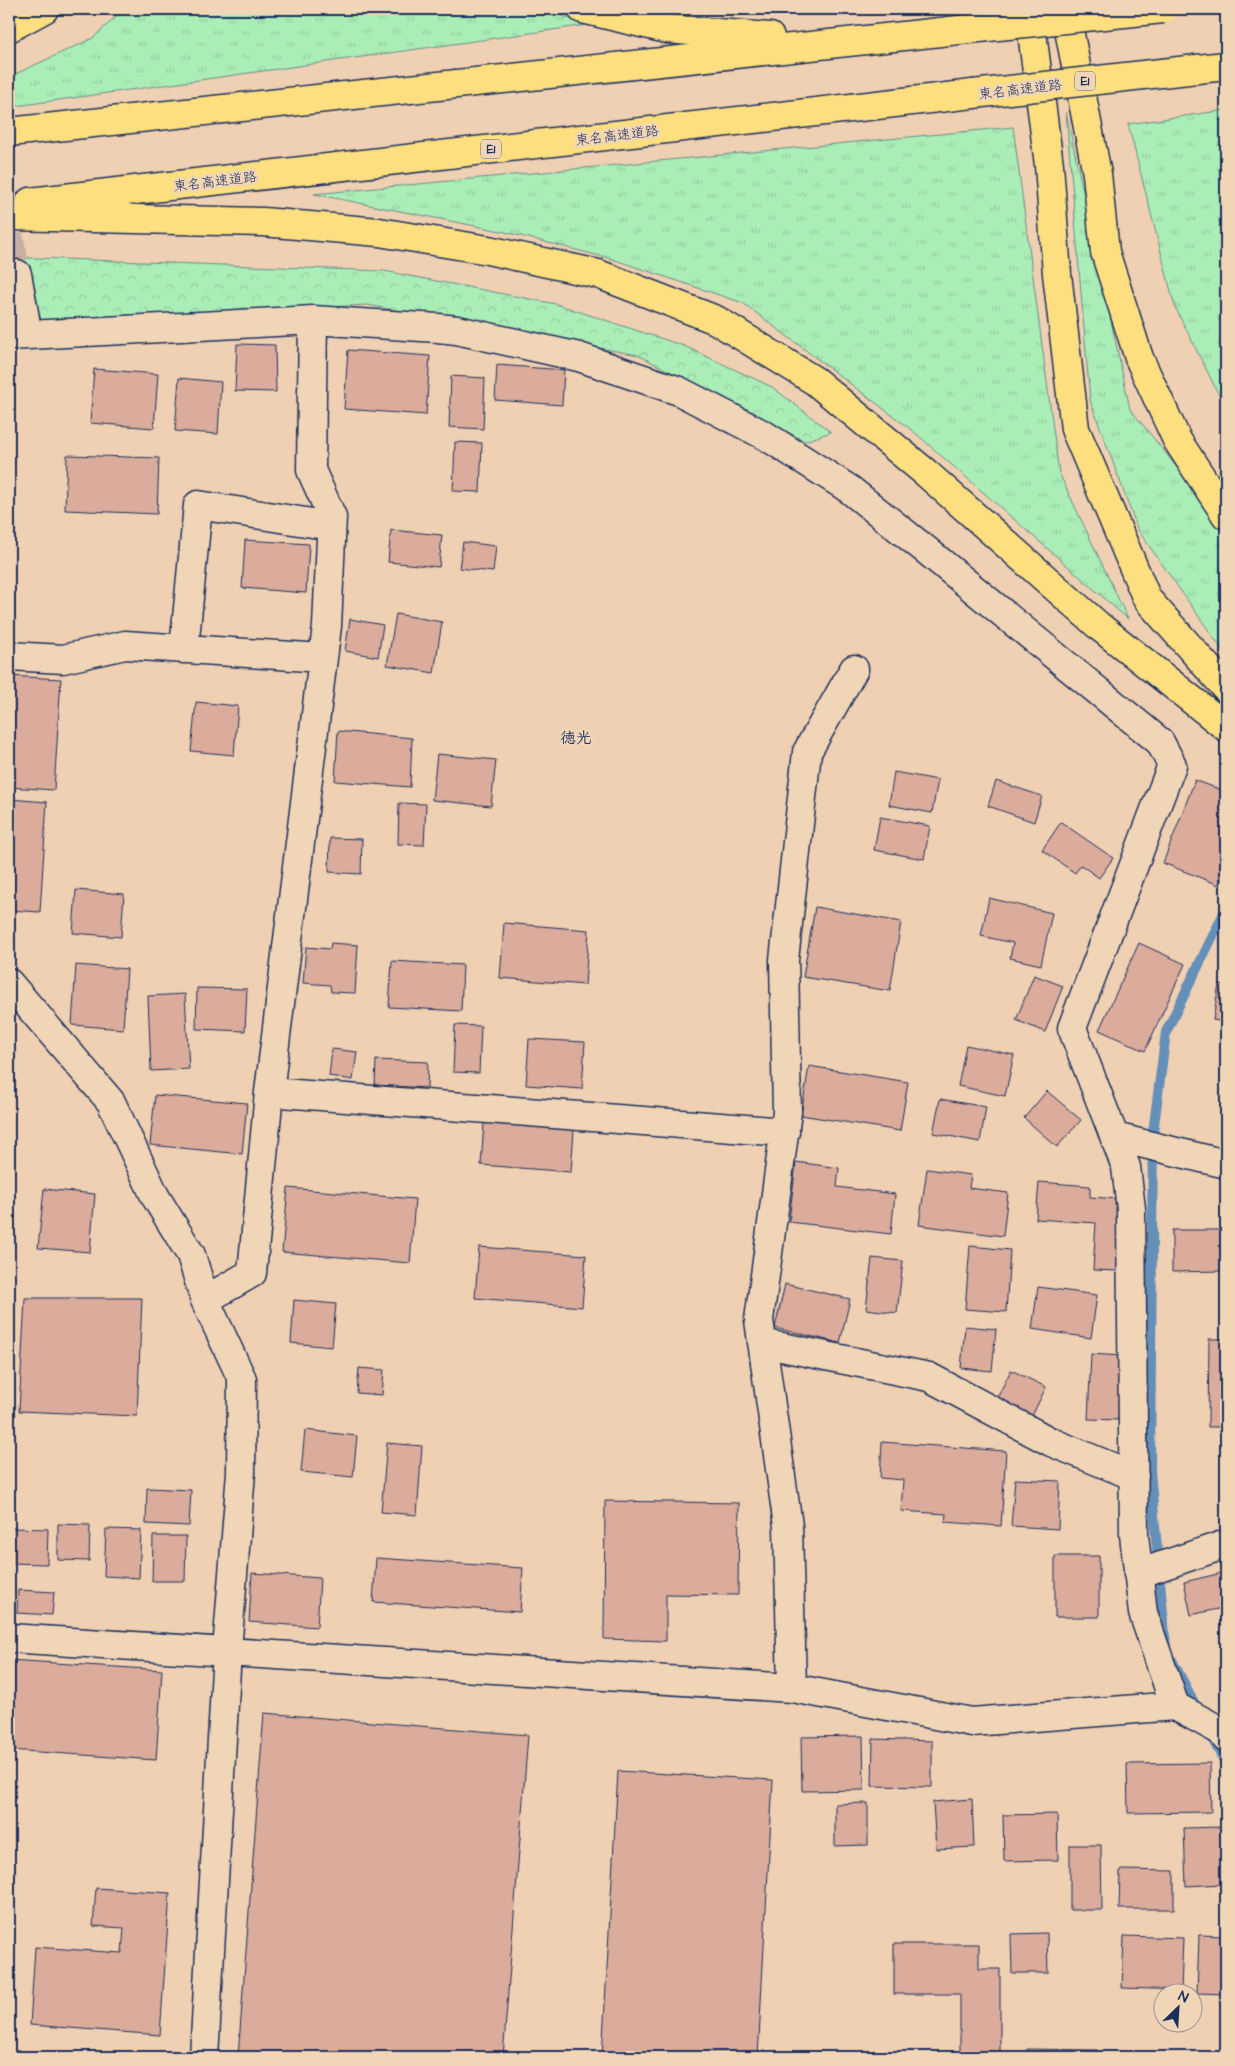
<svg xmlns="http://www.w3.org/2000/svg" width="1235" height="2066" viewBox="0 0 1235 2066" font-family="'Architects Daughter','Klee One',sans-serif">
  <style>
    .grass { fill: url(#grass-tufts); stroke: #638e8a }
    .forest { fill: url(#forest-crowns); stroke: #638e8a }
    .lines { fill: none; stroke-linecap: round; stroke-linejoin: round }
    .stream { stroke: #648fb9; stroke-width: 10 }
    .building { fill: #dbab9b; stroke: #1b2f5e }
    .minor-tunnel { stroke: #c5b0a1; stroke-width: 28; stroke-dasharray: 28 14; stroke-linecap: butt }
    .minor-casing { stroke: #1b2f5e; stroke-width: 31 }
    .highway-casing { stroke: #1b2f5e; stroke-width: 31 }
    .minor { stroke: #f0d6b7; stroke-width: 28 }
    .highway { stroke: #fddf80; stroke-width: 28 }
    .highway-bridge-casing { stroke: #1b2f5e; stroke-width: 31; stroke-linecap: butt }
    .highway-bridge { stroke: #fddf80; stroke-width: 28 }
    .labels { text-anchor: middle; stroke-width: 5; stroke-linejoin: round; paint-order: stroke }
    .shield { fill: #f0d6b7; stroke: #5b6179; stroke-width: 1 }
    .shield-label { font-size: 12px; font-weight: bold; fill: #1b2f5e }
    .street-label { font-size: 14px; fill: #1b2f5e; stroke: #f0d6b7 }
    .quarter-label { font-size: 16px; font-weight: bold; fill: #1b2f5e; stroke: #f0d6b7 }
  </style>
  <defs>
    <pattern id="grass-tufts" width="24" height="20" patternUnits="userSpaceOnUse" patternTransform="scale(1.25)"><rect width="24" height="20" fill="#abedb7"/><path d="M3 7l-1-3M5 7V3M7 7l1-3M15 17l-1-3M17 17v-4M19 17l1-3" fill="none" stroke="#93cca0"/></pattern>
    <pattern id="forest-crowns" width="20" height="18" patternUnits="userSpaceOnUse" patternTransform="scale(1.25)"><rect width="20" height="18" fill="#abedb7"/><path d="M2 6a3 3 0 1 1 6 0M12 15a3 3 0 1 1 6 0" fill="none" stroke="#93cca0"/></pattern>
  </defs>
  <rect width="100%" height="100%" fill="#efd0b2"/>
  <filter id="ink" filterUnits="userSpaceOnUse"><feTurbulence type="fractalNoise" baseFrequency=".02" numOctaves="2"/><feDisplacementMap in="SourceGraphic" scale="10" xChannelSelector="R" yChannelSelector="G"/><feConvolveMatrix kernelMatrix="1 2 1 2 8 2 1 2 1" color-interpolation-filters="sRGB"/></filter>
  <g filter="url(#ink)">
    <path class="grass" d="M 124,9 L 543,9 L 587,25 L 9,107 L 9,77 L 93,38 Z
      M 1226,110 L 1226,409 L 1175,307 L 1128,124 Z
      M 1066,112 L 1130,409 L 1226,528 L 1226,655 L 1138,530 L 1090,400 Z
      M 1013,127 L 1059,473 L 1128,619 L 913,431 L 743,303 L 612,259 L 501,231 L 314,194 Z"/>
    <path class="forest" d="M 9,257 L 384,271 L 556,304 L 684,346 L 772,387 L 831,432 L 805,441 L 638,355 L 367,305 L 9,323 Z"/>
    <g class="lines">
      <path class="stream" d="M 1166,1647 L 1150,1471 L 1153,1133 L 1166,1032 L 1226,909
        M 1172,1660 L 1199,1712
        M 1211,1736 L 1226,1765"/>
    </g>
    <path class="building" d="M 237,344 L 275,345 L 276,392 L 235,391 Z
      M 348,350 L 430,356 L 426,415 L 344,409 Z
      M 497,365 L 564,370 L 562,405 L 495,400 Z
      M 94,369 L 158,374 L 154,428 L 90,423 Z
      M 451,376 L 485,378 L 483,429 L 449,427 Z
      M 179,378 L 221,382 L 218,434 L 175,431 Z
      M 455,442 L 482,443 L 480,492 L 453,491 Z
      M 67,455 L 159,458 L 157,514 L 65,510 Z
      M 391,530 L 442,535 L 439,567 L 388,562 Z
      M 245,540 L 309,544 L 306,593 L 242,588 Z
      M 463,542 L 496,546 L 493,572 L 459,568 Z
      M 396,614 L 442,622 L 434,673 L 387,665 Z
      M 350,619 L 383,625 L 378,657 L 345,651 Z
      M 9,676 L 61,679 L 54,790 L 9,787 Z
      M 196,702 L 238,706 L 234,755 L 191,751 Z
      M 338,731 L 412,738 L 410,787 L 335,781 Z
      M 437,754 L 496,760 L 491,806 L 432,800 Z
      M 894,772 L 938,780 L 932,813 L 889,805 Z
      M 1195,780 L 1226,792 L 1226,868 L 1219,885 L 1163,863 Z
      M 996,781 L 1042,796 L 1034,822 L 988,806 Z
      M 9,799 L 47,802 L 40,912 L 9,910 Z
      M 399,803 L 426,804 L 424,845 L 398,844 Z
      M 880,817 L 930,826 L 924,859 L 874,850 Z
      M 1061,822 L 1113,858 L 1099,878 L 1081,865 L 1075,873 L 1042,850 Z
      M 330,838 L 362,839 L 361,874 L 329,872 Z
      M 76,890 L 124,894 L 121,937 L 73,933 Z
      M 989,898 L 1052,913 L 1041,965 L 1010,958 L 1013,943 L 981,936 Z
      M 815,907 L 901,922 L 890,991 L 803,977 Z
      M 504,923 L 589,930 L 585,985 L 500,978 Z
      M 331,943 L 358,945 L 355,993 L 331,992 L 330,985 L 303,983 L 306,947 L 330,949 Z
      M 1139,943 L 1185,964 L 1145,1051 L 1099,1030 Z
      M 392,961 L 463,965 L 461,1011 L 389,1007 Z
      M 76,965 L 127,969 L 123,1029 L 72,1025 Z
      M 1034,975 L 1063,986 L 1045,1032 L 1016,1020 Z
      M 1219,984 L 1226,985 L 1226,1022 L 1213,1020 Z
      M 197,988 L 247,989 L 245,1031 L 196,1029 Z
      M 185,994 L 189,1069 L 151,1071 L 148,996 Z
      M 455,1025 L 481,1026 L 479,1073 L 453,1072 Z
      M 529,1039 L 585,1042 L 582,1089 L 526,1085 Z
      M 966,1045 L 1014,1055 L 1005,1096 L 958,1086 Z
      M 332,1049 L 357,1052 L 353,1080 L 329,1076 Z
      M 376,1060 L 428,1062 L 427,1088 L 375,1085 Z
      M 809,1066 L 908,1082 L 900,1131 L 801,1115 Z
      M 1047,1091 L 1081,1120 L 1057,1147 L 1024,1118 Z
      M 155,1095 L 247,1103 L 242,1154 L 150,1145 Z
      M 940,1099 L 986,1107 L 980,1142 L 933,1133 Z
      M 484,1123 L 574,1130 L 571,1172 L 481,1165 Z
      M 796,1162 L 839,1168 L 837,1187 L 895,1194 L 891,1234 L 789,1222 Z
      M 927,1169 L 971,1175 L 969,1188 L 1008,1193 L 1003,1236 L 919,1225 Z
      M 1039,1182 L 1090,1186 L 1090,1197 L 1121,1199 L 1117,1271 L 1093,1270 L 1096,1223 L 1036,1219 Z
      M 288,1188 L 415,1199 L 410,1263 L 282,1252 Z
      M 44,1189 L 95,1194 L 90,1252 L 38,1248 Z
      M 1172,1230 L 1223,1230 L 1223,1271 L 1172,1272 Z
      M 970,1246 L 1010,1250 L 1006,1312 L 965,1309 Z
      M 479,1247 L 586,1255 L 582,1307 L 475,1298 Z
      M 872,1258 L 903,1261 L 897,1313 L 866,1309 Z
      M 785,1284 L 850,1299 L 840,1343 L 775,1328 Z
      M 1038,1287 L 1097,1295 L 1091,1338 L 1032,1329 Z
      M 25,1298 L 142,1298 L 137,1416 L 19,1411 Z
      M 294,1300 L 336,1304 L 332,1347 L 291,1343 Z
      M 965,1326 L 996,1329 L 992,1371 L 961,1368 Z
      M 1209,1339 L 1226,1339 L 1226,1427 L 1208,1427 Z
      M 1091,1354 L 1121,1356 L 1118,1420 L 1088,1419 Z
      M 359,1368 L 384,1370 L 382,1395 L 357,1393 Z
      M 1011,1370 L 1046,1387 L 1032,1416 L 997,1398 Z
      M 305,1430 L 357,1436 L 353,1477 L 301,1472 Z
      M 882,1442 L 1006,1451 L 1001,1526 L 945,1522 L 946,1514 L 901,1511 L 903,1480 L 880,1478 Z
      M 387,1443 L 422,1446 L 417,1515 L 381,1512 Z
      M 1015,1479 L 1060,1481 L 1058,1529 L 1011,1526 Z
      M 147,1488 L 191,1490 L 189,1526 L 146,1524 Z
      M 605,1501 L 739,1503 L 738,1595 L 666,1594 L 666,1641 L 604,1639 Z
      M 58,1524 L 90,1525 L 89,1561 L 58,1560 Z
      M 11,1528 L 48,1529 L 47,1564 L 10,1563 Z
      M 106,1529 L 141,1530 L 139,1578 L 104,1576 Z
      M 153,1536 L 186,1536 L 185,1581 L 152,1581 Z
      M 1055,1556 L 1099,1556 L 1099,1617 L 1055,1617 Z
      M 376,1558 L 523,1568 L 520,1612 L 373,1602 Z
      M 1226,1572 L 1226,1607 L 1191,1615 L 1184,1582 Z
      M 252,1573 L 320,1578 L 317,1627 L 249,1622 Z
      M 18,1590 L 54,1592 L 52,1615 L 17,1613 Z
      M 9,1660 L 162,1670 L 156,1760 L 9,1750 Z
      M 264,1713 L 528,1735 L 503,2057 L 238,2057 Z
      M 863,1736 L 864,1790 L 802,1791 L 801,1737 Z
      M 873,1739 L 932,1741 L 932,1787 L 872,1786 Z
      M 1210,1763 L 1211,1812 L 1128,1813 L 1127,1764 Z
      M 618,1771 L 773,1780 L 758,2057 L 602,2057 Z
      M 972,1799 L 974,1847 L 936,1849 L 933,1802 Z
      M 868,1803 L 868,1845 L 835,1846 L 835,1804 Z
      M 1057,1814 L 1058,1860 L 1004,1861 L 1003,1815 Z
      M 1221,1827 L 1223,1884 L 1186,1886 L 1184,1828 Z
      M 1070,1845 L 1101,1845 L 1102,1910 L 1070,1910 Z
      M 1120,1870 L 1174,1871 L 1174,1909 L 1119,1909 Z
      M 96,1888 L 170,1893 L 160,2035 L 30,2025 L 35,1947 L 122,1953 L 124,1928 L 93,1926 Z
      M 1047,1933 L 1048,1973 L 1012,1973 L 1011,1934 Z
      M 1199,1935 L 1226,1936 L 1226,1994 L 1197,1993 Z
      M 1124,1936 L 1183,1938 L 1181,1990 L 1122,1988 Z
      M 894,1944 L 979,1944 L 979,1969 L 1000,1969 L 1000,2052 L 960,2052 L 960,1994 L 894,1994 Z
      M 1027,2049 L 1097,2050 L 1097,2057 L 1026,2057 Z
      M 1111,2053 L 1155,2053 L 1155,2057 L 1111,2057 Z"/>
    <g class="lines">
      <path class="minor-tunnel" d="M 9,235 L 17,274"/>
      <defs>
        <path id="minor" d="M 17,274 L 28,335
          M 9,336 L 313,320 L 438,328 L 457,330 L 579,357 L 679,391 L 766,436 L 849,489 L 926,550 L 1160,742 L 1172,765 L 1072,1028 L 1126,1167 L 1131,1209 L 1134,1535 L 1143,1613 L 1175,1706
          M 184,649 L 198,505 L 331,526
          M 9,656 L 63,659 L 125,645 L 323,658
          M 9,983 L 111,1102 L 155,1196 L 191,1255 L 205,1300 L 242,1379 L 241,1472 L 227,1651 L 204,2057
          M 269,1092 L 785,1132
          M 1115,1137 L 1226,1164
          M 205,1300 L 252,1273 L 269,1092 L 327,626 L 332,517 L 311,470 L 313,320
          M 762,1343 L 929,1377 L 1051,1442 L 1134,1476
          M 1138,1574 L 1226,1544
          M 9,1638 L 792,1688 L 972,1722 L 1175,1706 L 1221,1731 L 1226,1738
          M 792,1688 L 788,1526 L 759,1320 L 787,1112 L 784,960 L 807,752 L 854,669"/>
        <path id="highway" d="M 582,9 L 666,29 L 770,37
          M 1029,9 L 1049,165 L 1057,274 L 1075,429 L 1147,599 L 1226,688
          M 1065,9 L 1097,174 L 1105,252 L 1139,358 L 1177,440 L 1226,515
          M 9,28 L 44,9
          M 1197,69 L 1226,66
          M 9,132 L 959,30
          M 30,202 L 973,94
          M 9,216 L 263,222 L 379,232 L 488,250 L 598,274 L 716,320 L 815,381 L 926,473 L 1100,627 L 1226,727"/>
      </defs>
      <use href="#minor" class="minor-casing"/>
      <use href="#highway" class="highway-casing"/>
      <use href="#minor" class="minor"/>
      <use href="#highway" class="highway"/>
      <defs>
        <path id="highway-bridge" d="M 959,30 L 1163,9
          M 973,94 L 1197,69"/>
      </defs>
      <use href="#highway-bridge" class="highway-bridge-casing"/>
      <use href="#highway-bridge" class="highway-bridge"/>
    </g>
  </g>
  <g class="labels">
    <g class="shield">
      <rect x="1075" y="71.5" width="20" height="19" rx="4"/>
      <rect x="481" y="139.5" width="20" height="19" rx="4"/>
    </g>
    <g class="shield-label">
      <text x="1085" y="85">E1</text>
      <text x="491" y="153">E1</text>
    </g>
    <g class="street-label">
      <text transform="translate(1020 89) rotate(-7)" y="5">東名高速道路</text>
      <text transform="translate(617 135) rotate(-7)" y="5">東名高速道路</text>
      <text transform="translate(215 181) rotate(-7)" y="5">東名高速道路</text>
    </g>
    <g class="quarter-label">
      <text x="576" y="743">徳光</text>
    </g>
  </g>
  <rect width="1235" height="2066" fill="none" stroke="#f0d6b7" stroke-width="30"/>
  <rect x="15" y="15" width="1205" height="2036" fill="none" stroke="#1b2f5e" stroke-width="2" filter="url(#ink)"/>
  <g transform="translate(1178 2008) rotate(25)"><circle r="24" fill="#f0d6b7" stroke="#9b9393"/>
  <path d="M0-4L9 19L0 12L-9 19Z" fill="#1b2f5e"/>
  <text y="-8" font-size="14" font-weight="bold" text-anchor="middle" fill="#1b2f5e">N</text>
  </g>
</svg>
